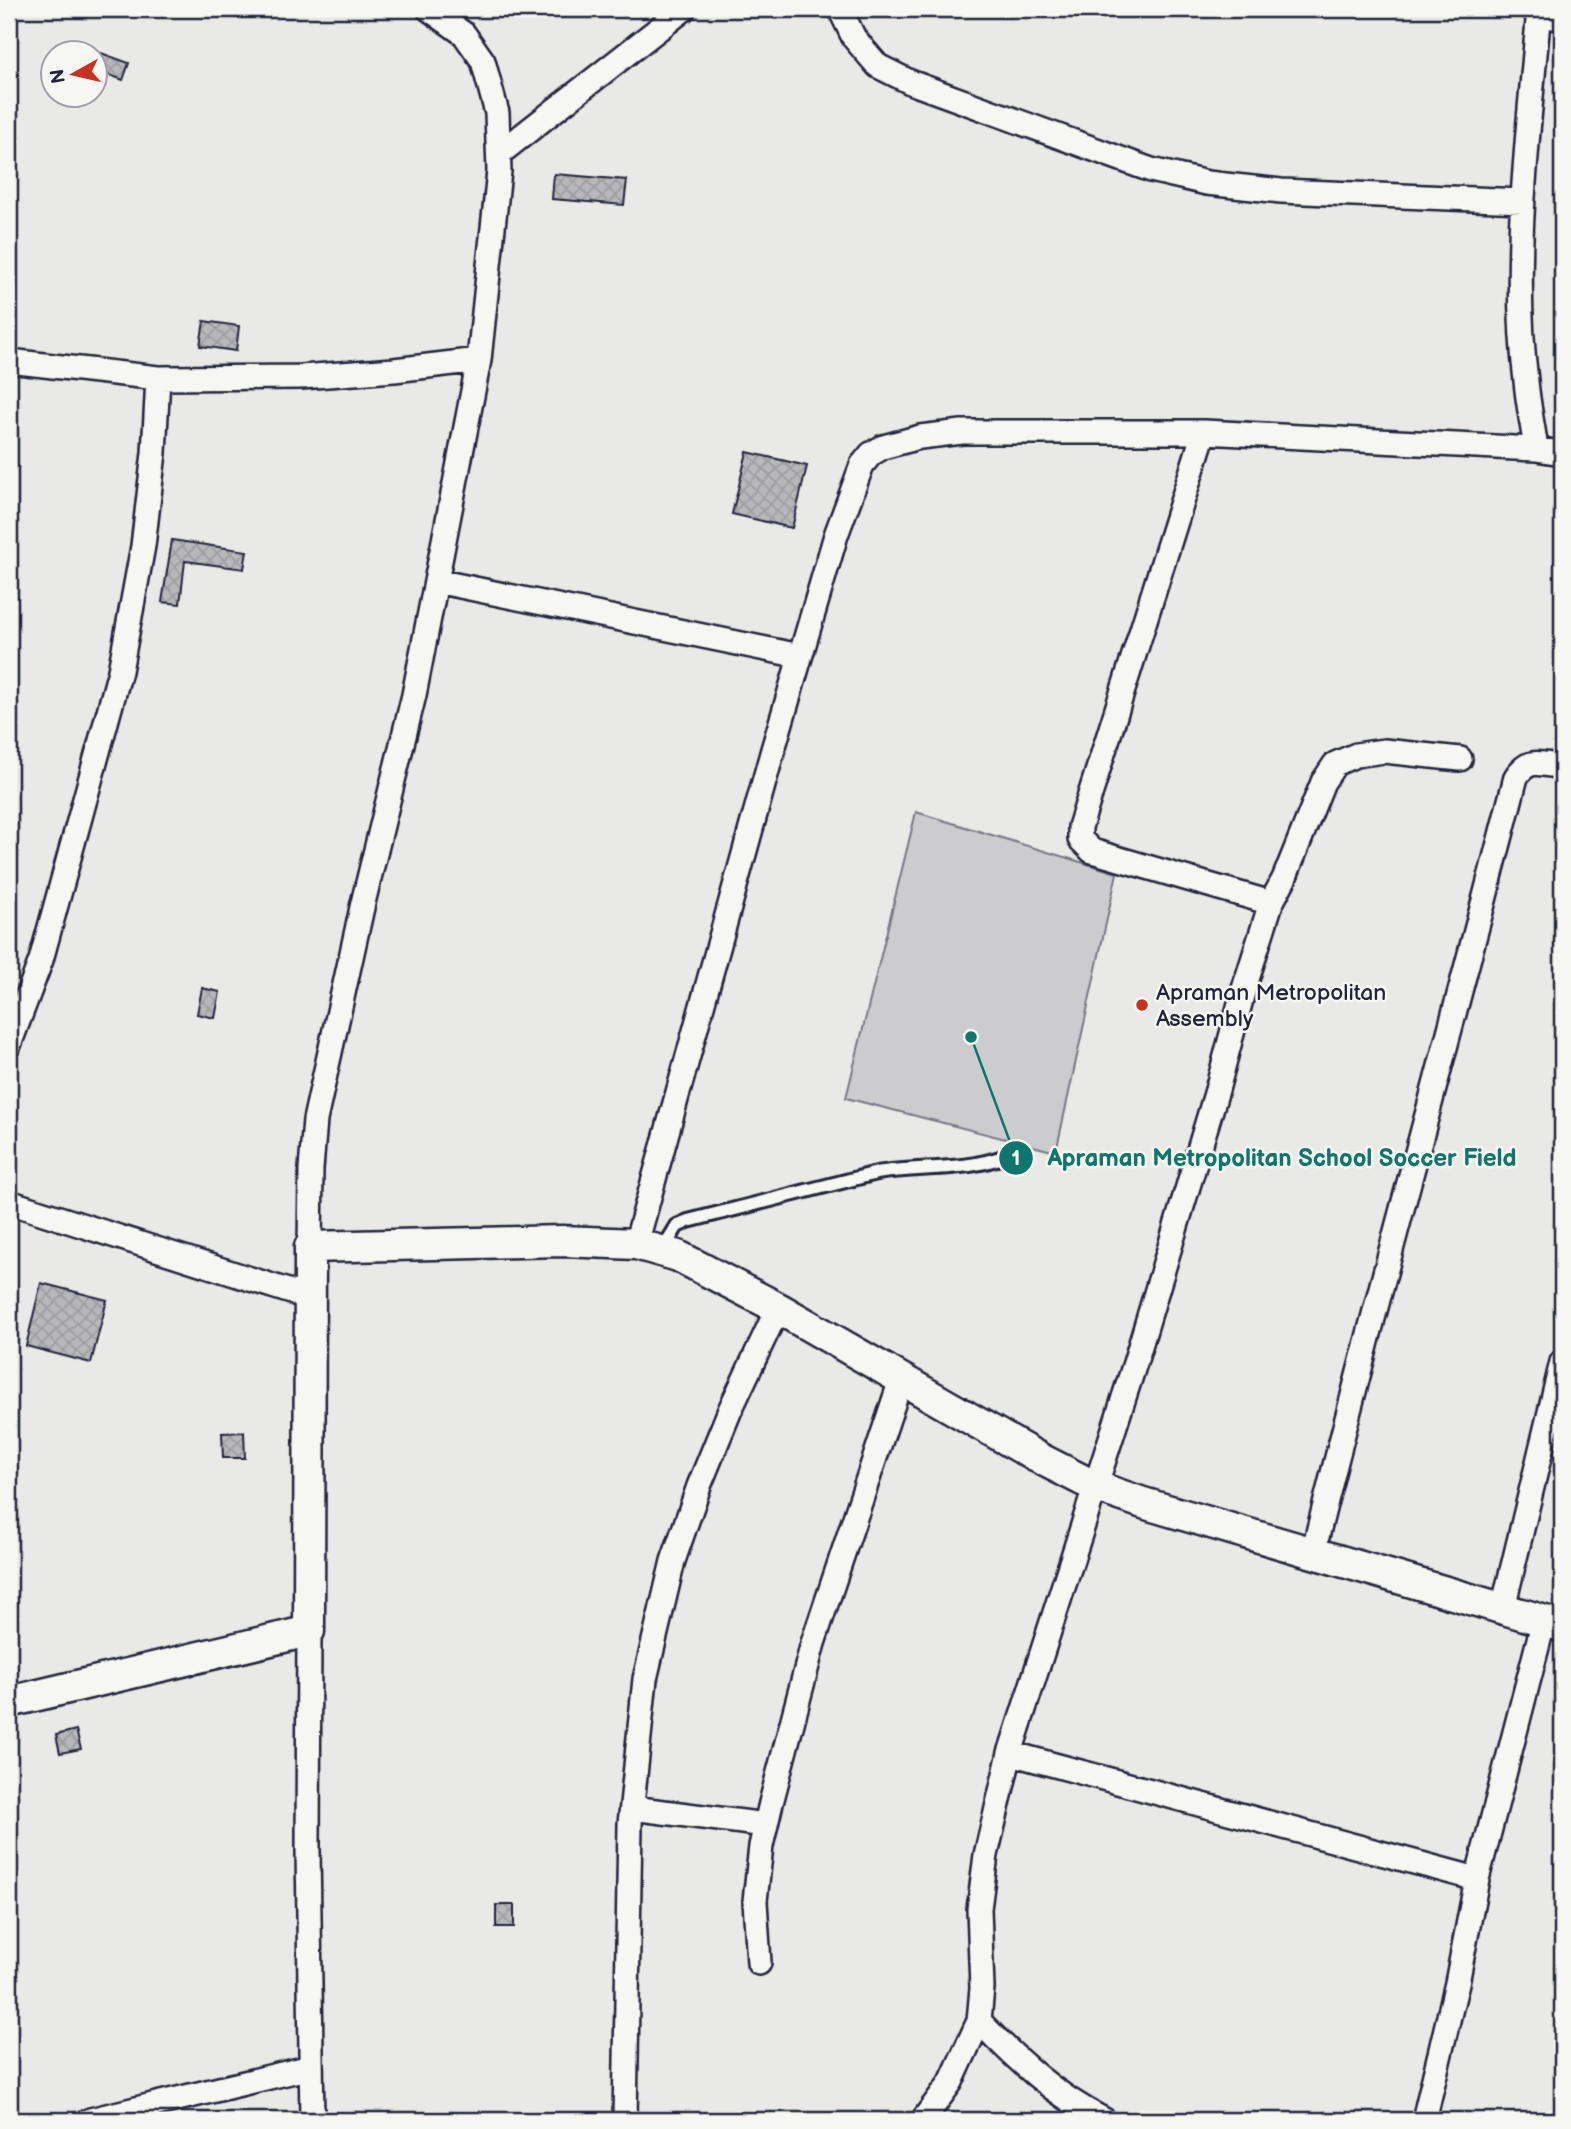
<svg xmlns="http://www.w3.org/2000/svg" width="1571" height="2129" viewBox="0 0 1571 2129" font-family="'Balsamiq Sans',sans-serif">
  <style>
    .grass { fill: #ccccce; stroke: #777784; stroke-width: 2 }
    .building { fill: url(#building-cross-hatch); stroke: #22223b; stroke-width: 2 }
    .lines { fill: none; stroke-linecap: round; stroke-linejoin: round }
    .service-casing { stroke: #22223b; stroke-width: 18 }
    .minor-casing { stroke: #22223b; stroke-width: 28 }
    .tertiary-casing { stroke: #22223b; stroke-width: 35 }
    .secondary-casing { stroke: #22223b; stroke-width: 38 }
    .service { stroke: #f6f6f2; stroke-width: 12 }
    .minor { stroke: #f6f6f2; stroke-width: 23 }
    .tertiary { stroke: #f6f6f2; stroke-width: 30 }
    .secondary { stroke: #f6f6f2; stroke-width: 33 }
    .poi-dot { fill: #c8321e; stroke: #f6f6f2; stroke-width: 2.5 }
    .labels { text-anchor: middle; stroke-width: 5; stroke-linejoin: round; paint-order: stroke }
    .poi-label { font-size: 23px; fill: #22223b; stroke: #f6f6f2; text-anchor: start }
    .leader { fill: none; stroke: #0f766e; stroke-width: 2.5 }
    .callout-dot { fill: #0f766e; stroke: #f6f6f2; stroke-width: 2.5 }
    .mark-label { font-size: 21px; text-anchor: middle; font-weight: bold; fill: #fff }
    .callout-label { font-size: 24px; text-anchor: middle; font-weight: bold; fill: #0f766e; stroke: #f6f6f2; stroke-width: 5; stroke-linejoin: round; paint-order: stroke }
  </style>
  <defs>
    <pattern id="building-cross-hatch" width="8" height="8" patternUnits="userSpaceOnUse" patternTransform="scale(1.75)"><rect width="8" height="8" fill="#b8b8bc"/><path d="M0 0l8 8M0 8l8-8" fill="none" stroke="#9e9ea2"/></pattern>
  </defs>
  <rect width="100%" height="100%" fill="#e9e9e7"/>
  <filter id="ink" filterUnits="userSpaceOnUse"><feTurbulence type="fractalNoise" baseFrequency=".0143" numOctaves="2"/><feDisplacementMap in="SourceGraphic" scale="14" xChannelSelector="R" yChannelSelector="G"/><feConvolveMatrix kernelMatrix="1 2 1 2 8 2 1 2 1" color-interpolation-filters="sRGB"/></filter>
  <g filter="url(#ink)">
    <path class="grass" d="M 916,812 L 1117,873 L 1056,1152 L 846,1098 Z"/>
    <path class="building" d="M 101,53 L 129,63 L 123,80 L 95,70 Z
      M 554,174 L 627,180 L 624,205 L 552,199 Z
      M 204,321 L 239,326 L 236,351 L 200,346 Z
      M 747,452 L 807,466 L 792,528 L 732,514 Z
      M 172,540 L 247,551 L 244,569 L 185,561 L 180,604 L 162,602 Z
      M 202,988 L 220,992 L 215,1018 L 197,1014 Z
      M 41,1283 L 107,1300 L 91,1363 L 26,1346 Z
      M 244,1432 L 245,1458 L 223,1458 L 222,1433 Z
      M 76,1730 L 81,1749 L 60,1753 L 56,1735 Z
      M 496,1905 L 514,1905 L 514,1927 L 496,1927 Z"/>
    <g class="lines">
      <defs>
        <path id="service" d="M 662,1251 L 677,1226 L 688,1221 L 877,1173 C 925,1165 975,1173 1019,1150"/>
        <path id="minor" d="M 840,9 L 854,38 L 878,66 L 910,82 L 1151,170 L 1207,183 L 1281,191 L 1522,201
          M 500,153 L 684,9
          M 9,361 L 158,378 L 301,377 L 394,370 L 479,360
          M 1204,432 L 1080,827 L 1080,839 L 1092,851 L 1271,903
          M 1536,449 C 1533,427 1528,404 1526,381 C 1511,261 1529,129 1539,9
          M 436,581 L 800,656
          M 9,1045 L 41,960 L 120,671 L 143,546 L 154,453 L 158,378
          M 9,1202 L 310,1298
          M 636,1244 L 772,753 L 836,535 L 862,465 L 871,454 L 883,447 L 920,437 L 962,432 L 1204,432 L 1536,449 L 1562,453
          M 310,1247 L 311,1169 L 315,1120 L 363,903 L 414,695 L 479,360 L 499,171 L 497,113 L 483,61 L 464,34 L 429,9
          M 1313,1553 C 1377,1293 1450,1036 1516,777 C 1529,757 1541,764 1562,767
          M 1503,1608 L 1562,1362
          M 309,1631 L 308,1849 L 312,2120
          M 1010,1753 L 1477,1879
          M 632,1808 L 766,1825
          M 759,1963 L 755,1901 L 761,1846 L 771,1803 L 813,1643 L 901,1380
          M 90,2120 L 311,2067
          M 625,2120 L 630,1824 L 645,1679 L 673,1561 L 699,1486 L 730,1410 L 778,1308
          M 923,2120 L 951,2082 L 979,2021
          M 1104,2120 C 1053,2094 1019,2062 979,2021 L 982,1988 L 979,1909 L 986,1855 L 1010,1753 L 1135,1363 L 1217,1090 L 1243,992 L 1271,903 L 1284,879 L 1323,782 L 1335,764 L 1356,755 L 1384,751 L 1460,759
          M 1424,2120 L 1457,1983 L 1477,1879 L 1544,1620"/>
        <path id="tertiary" d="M 9,1702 L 309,1631 L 310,1247 L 562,1241 L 636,1244 L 678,1256 L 778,1308 L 1037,1457 L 1094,1486 L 1143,1503 L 1562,1626"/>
        <path id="secondary" d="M 1539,9 L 1562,14"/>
      </defs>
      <use href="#service" class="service-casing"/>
      <use href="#minor" class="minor-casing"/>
      <use href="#tertiary" class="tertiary-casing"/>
      <use href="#secondary" class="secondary-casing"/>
      <use href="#service" class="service"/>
      <use href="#minor" class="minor"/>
      <use href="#tertiary" class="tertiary"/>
      <use href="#secondary" class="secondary"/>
    </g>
  </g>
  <circle class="poi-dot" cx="1142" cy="1005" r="7"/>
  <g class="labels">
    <g class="poi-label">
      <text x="1156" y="1000">Apraman Metropolitan<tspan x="1156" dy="26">Assembly</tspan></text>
    </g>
  </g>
  <path class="leader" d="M971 1037L1016 1158"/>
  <g class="callout-dot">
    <circle cx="971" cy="1037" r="7"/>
    <circle cx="1016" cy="1158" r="18"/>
  </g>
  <g class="mark-label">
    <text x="1016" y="1165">1</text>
  </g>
  <g class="callout-label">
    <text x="1282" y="1166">Apraman Metropolitan School Soccer Field</text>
  </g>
  <rect width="1571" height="2129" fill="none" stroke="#f6f6f2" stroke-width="35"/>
  <rect x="18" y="18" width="1536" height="2094" fill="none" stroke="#22223b" stroke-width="2.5" filter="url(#ink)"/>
  <g transform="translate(74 74) rotate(262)"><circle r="33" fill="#f6f6f2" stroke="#a1a1a9" stroke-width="2"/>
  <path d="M0-5L12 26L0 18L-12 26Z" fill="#c8321e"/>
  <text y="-10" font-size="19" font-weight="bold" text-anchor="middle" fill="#22223b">N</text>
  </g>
</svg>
